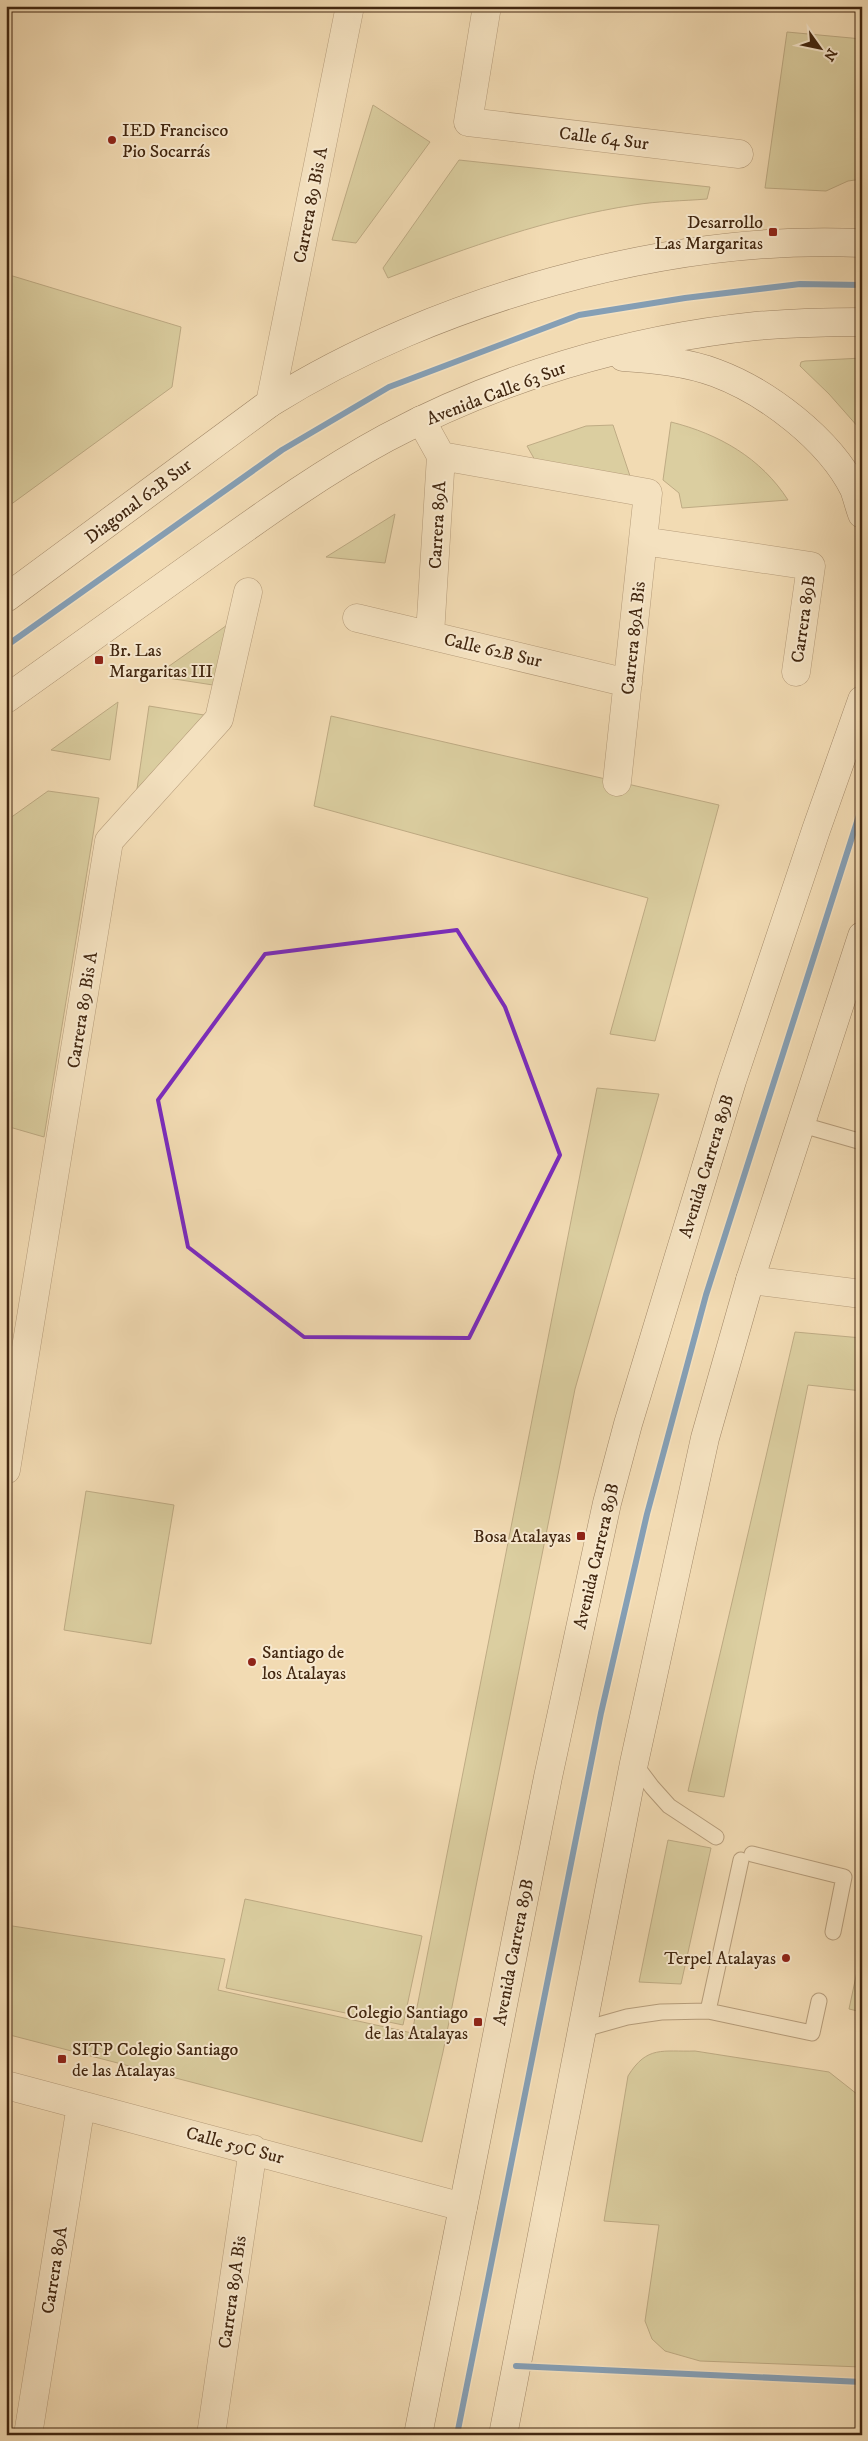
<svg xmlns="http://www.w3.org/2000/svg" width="868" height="2441" viewBox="0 0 868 2441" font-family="'IM FELL DW Pica',serif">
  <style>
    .green { fill: #bfbe89; stroke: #80724c }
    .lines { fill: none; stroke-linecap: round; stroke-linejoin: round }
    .lane-casing { stroke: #6e5439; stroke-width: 17 }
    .street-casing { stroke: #6e5439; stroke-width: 29 }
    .secondary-casing { stroke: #422710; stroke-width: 29 }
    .lane { stroke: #f7e8ce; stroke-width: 15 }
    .street { stroke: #f7e8ce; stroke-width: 28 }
    .secondary { stroke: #f7e8ce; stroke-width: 28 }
    .cycleway-casing { stroke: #f7e8ce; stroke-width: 9 }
    .cycleway { stroke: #0057b8; stroke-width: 6 }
    .marked { fill: none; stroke: #7b2cbf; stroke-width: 4; stroke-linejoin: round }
    .poi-dot { fill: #8f2418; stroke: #f7e8ce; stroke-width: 2 }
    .labels { text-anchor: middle; stroke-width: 4; stroke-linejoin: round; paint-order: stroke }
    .poi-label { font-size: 18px; fill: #422710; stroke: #f7e8ce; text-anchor: start }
    .street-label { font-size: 18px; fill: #422710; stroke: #f7e8ce }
  </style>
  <rect width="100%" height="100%" fill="#f2dbb3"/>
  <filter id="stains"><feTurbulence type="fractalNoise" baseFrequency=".004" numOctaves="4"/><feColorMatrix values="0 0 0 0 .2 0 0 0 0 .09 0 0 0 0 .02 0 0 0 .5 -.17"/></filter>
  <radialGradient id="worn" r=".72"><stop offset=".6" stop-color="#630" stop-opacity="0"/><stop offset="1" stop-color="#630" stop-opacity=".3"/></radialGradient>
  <path class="green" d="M 787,32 L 862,39 L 862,179 L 848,181 L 826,191 L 765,188 Z
    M 373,105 L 430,142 L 356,243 L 332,240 Z
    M 459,160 L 710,187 L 707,199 C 683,201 658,201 634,205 C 549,218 468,247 388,278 L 383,268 Z
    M 6,274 L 181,327 L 172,387 L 6,508 Z
    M 862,358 L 862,411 L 859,428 L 829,394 L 800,366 L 801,362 L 805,361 Z
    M 671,422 C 719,434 761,458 788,500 L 682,508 L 679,493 L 663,480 Z
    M 613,425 L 630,476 L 536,462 L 527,446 L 586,426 Z
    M 395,514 L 385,563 L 326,557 Z
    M 230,623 L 213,685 L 155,676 Z
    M 118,702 L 110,760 L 51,750 Z
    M 149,706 L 204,715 L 137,789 Z
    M 331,716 L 719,805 L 655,1041 L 610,1034 L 648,898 L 314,806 Z
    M 48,791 L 99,798 L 44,1137 L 6,1126 L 6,821 Z
    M 597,1088 L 659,1094 L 575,1389 L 443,2052 L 422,2142 L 6,2034 L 6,1925 L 225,1959 L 218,1990 L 412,2033 Z
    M 795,1332 L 862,1338 L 862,1391 L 808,1385 L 724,1797 L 688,1791 Z
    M 86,1491 L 174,1505 L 151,1644 L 64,1630 Z
    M 668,1840 L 711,1848 L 681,1984 L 639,1982 Z
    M 245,1899 L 422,1936 L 403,2025 L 226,1988 Z
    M 862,1948 L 862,2012 L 849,2009 Z
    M 695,2051 L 829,2072 L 862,2098 L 862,2367 L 700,2361 L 665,2351 L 652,2339 L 645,2321 L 659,2225 L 604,2221 L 628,2076 C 647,2045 663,2052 695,2051 Z"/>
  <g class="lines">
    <defs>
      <path id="lane" d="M 799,1124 L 862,1142
        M 634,1763 L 652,1787 L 669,1806 L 716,1837
        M 752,1854 L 844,1877 L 833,1932
        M 708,2011 L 741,1860
        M 581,2030 L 627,2017 L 661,2012 L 708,2011 L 812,2033 L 819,2001"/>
      <path id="street" d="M 487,6 L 468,122 L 739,154
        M 270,403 L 350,6
        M 421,420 L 441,456 L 430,635
        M 441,456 L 648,493 L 617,782
        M 643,541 L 811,566 L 796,672
        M 357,618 L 628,683
        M 750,1280 L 862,1294
        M 6,1470 L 109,841 L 219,719 L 248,592
        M 6,2085 L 463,2207
        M 28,2435 L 81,2105
        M 211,2435 L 253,2149"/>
      <path id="secondary" d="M 623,357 C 653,359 687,362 716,373 C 767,392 829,439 854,489 C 857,497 859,506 862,514
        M 6,598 L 270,403 C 434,300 668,234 862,243
        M 6,699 C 75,649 144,600 213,551 C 269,511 325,471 386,438 C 498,378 629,339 756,326 C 791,323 827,322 862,322
        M 418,2435 L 548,1777 L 607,1503 L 628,1424 L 732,1081 L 816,830 L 862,700
        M 503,2435 L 634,1763 L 705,1438 L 750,1280 L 862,936"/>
    </defs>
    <use href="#lane" class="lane-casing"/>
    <use href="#street" class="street-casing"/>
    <use href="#secondary" class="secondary-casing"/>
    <use href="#lane" class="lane"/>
    <use href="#street" class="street"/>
    <use href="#secondary" class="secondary"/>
    <defs>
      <path id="cycleway" d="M 6,646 L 282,450 L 389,387 L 579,315 L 685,298 L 800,284 L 862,285
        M 516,2366 L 862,2382
        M 457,2435 L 601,1713 L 647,1514 L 706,1295 L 862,806"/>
    </defs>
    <use href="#cycleway" class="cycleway-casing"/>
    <use href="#cycleway" class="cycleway"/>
  </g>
  <path d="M0 0H868V2441H0ZM 457,930 L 505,1007 L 560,1155 L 469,1338 L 304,1337 L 188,1247 L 158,1100 L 265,954 Z" fill="#f2dbb3" fill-opacity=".55" fill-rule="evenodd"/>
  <path class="marked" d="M 457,930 L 505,1007 L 560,1155 L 469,1338 L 304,1337 L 188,1247 L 158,1100 L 265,954 Z"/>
  <g class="poi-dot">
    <circle cx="112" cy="140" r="5"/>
    <rect x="768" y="227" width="10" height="10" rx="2.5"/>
    <rect x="94" y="655" width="10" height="10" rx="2.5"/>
    <rect x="576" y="1531" width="10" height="10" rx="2.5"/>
    <circle cx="252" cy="1662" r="5"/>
    <circle cx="786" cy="1958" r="5"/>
    <rect x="473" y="2017" width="10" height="10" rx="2.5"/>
    <rect x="57" y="2054" width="10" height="10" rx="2.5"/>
  </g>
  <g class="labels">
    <g class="poi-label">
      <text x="122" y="136">IED Francisco<tspan x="122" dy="21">Pio Socarrás</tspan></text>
      <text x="763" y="228" text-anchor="end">Desarrollo<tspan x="763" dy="21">Las Margaritas</tspan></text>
      <text x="109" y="656">Br. Las<tspan x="109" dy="21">Margaritas III</tspan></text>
      <text x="571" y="1542" text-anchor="end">Bosa Atalayas</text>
      <text x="262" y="1658">Santiago de<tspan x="262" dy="21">los Atalayas</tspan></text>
      <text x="776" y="1964" text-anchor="end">Terpel Atalayas</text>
      <text x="468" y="2018" text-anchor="end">Colegio Santiago<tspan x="468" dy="21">de las Atalayas</tspan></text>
      <text x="72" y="2055">SITP Colegio Santiago<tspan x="72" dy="21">de las Atalayas</tspan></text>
    </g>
    <g class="street-label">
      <text transform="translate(604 138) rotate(7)" y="6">Calle 64 Sur</text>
      <text transform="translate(310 205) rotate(-79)" y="6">Carrera 89 Bis A</text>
      <text transform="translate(496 393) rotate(-21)" y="6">Avenida Calle 63 Sur</text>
      <text transform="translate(138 501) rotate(-37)" y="6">Diagonal 62B Sur</text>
      <text transform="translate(437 525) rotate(-87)" y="6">Carrera 89A</text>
      <text transform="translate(803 619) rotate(-82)" y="6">Carrera 89B</text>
      <text transform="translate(633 638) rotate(-84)" y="6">Carrera 89A Bis</text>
      <text transform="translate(493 650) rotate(13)" y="6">Calle 62B Sur</text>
      <text transform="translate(82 1010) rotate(-81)" y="6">Carrera 89 Bis A</text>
      <text transform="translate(706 1166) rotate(-73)" y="6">Avenida Carrera 89B</text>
      <text transform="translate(596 1556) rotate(-77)" y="6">Avenida Carrera 89B</text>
      <text transform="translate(513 1952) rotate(-79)" y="6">Avenida Carrera 89B</text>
      <text transform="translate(235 2145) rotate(15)" y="6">Calle 59C Sur</text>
      <text transform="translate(54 2270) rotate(-81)" y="6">Carrera 89A</text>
      <text transform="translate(232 2292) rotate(-82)" y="6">Carrera 89A Bis</text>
    </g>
  </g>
  <rect width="868" height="2441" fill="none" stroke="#f2dbb3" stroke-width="25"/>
  <rect x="8" y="8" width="853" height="2426" fill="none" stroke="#422710" stroke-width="2.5"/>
  <rect x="12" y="12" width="843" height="2416" fill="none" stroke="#422710"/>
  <g transform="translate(820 48) rotate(123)" stroke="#f7e8ce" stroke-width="4" paint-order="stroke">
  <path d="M0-4L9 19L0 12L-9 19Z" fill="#422710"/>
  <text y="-8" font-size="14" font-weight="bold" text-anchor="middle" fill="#422710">N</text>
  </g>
  <rect width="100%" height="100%" filter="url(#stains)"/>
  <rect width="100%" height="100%" fill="url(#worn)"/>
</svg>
